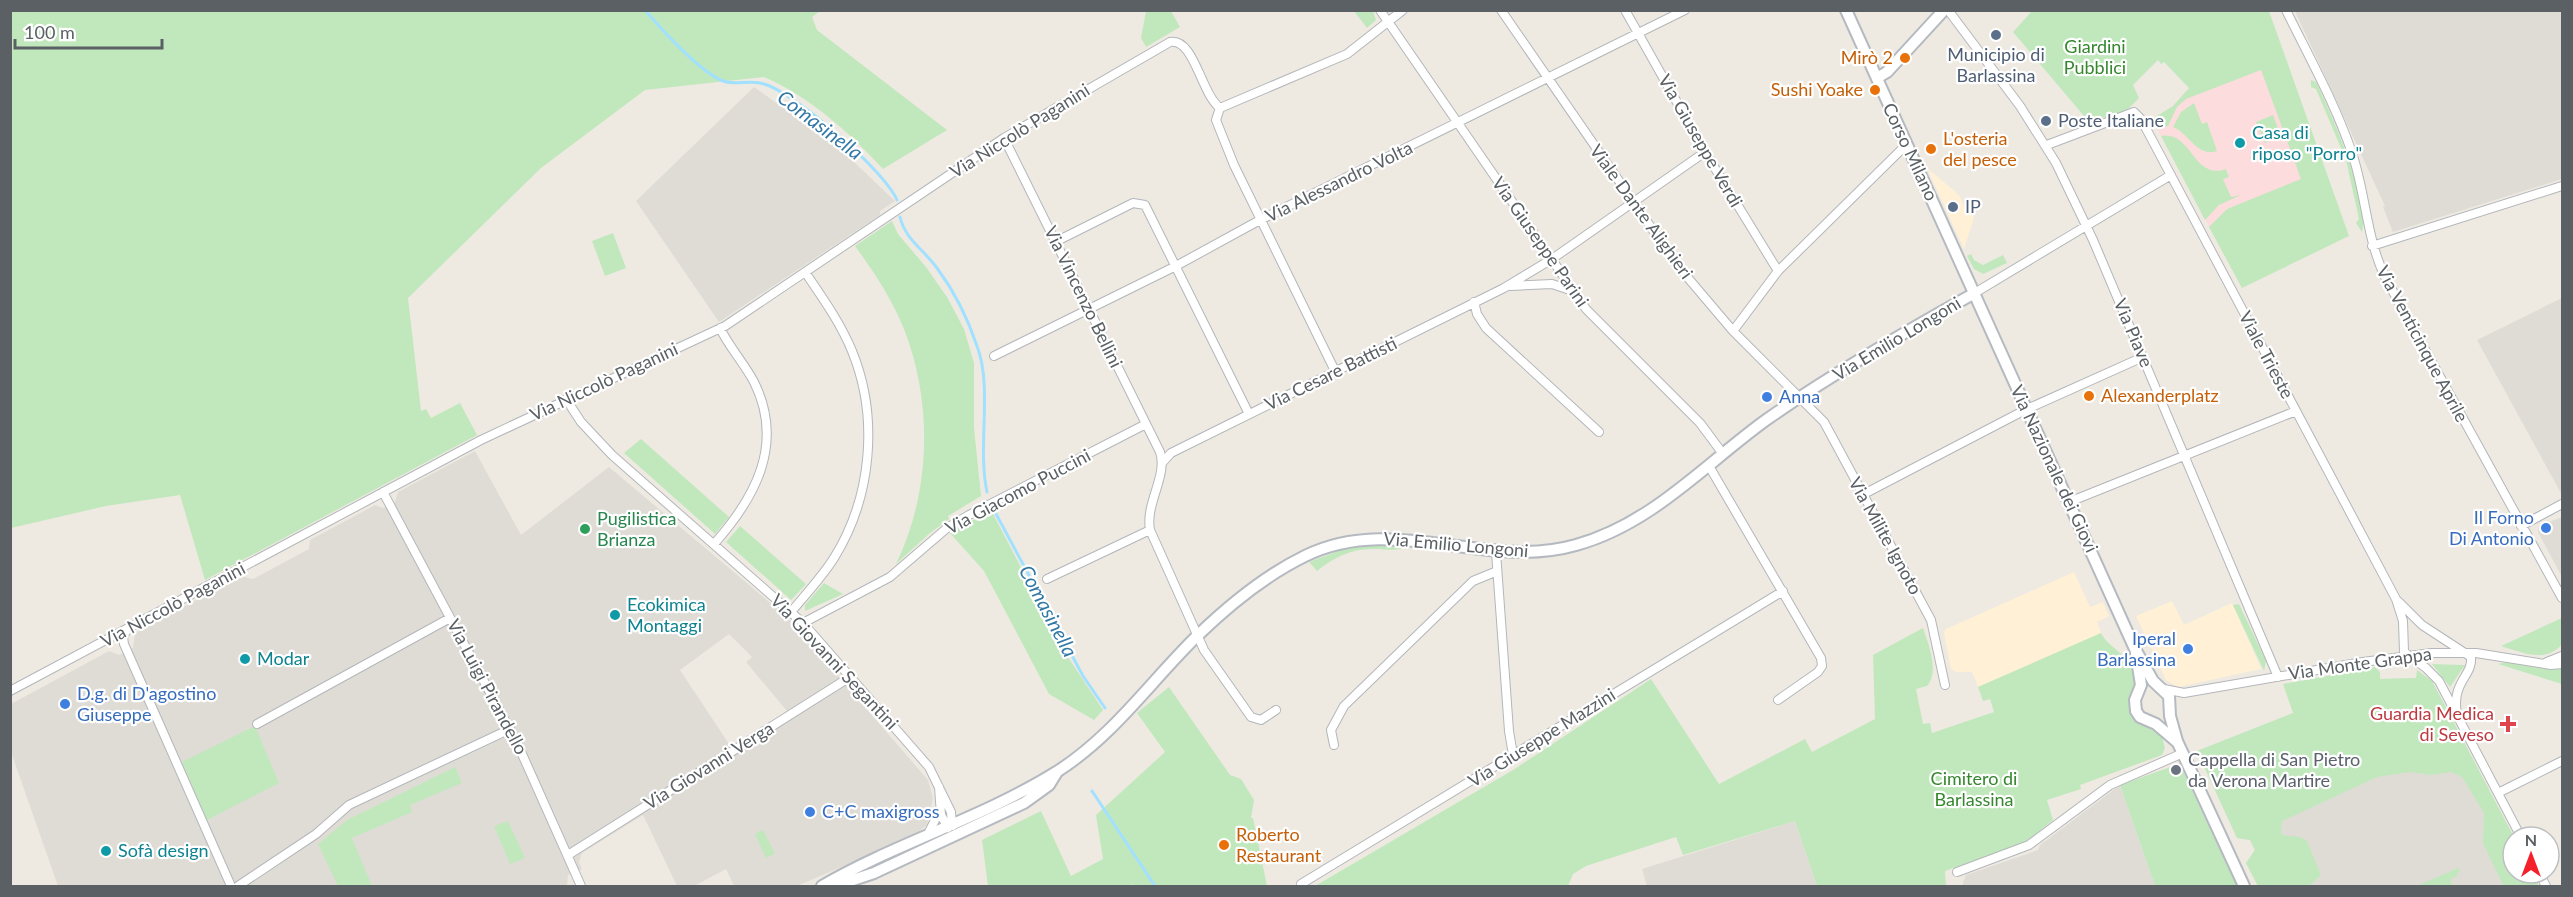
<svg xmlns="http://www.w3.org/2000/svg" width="2573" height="897" viewBox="0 0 2573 897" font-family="Lato,sans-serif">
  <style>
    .commercial { fill: #fff0d6 }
    .industrial { fill: #dfdcd6; fill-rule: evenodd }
    .medical { fill: #fddcdd }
    .green { fill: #c1e8bc }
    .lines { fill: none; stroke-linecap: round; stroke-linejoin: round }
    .stream { stroke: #a1e1ff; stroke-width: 3 }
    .street-casing { stroke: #b3b6ba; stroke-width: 10 }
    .secondary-casing { stroke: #b5bac0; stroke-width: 14 }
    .street { stroke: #fff; stroke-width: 8 }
    .secondary { stroke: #fff; stroke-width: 10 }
    .service-dot { fill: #5c6f8a; stroke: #fff; stroke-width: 2 }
    .food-dot { fill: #e8710a; stroke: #fff; stroke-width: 2 }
    .culture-dot { fill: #0f9aa8; stroke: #fff; stroke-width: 2 }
    .shop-dot { fill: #3f7fe0; stroke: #fff; stroke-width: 2 }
    .leisure-dot { fill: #2e9e5b; stroke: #fff; stroke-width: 2 }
    .health-dot { fill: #e0444e; stroke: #fff; stroke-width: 2 }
    .worship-dot { fill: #6b7280; stroke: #fff; stroke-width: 2 }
    .labels { text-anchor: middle; stroke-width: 4.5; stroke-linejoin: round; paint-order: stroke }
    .park-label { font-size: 18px; fill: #35872e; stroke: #fff }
    .service-label { font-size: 18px; fill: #4e5e75; stroke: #fff; text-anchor: start }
    .food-label { font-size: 18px; fill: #c56008; stroke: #fff; text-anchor: start }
    .street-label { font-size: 18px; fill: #5a6064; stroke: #fff }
    .culture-label { font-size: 18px; fill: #0d838f; stroke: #fff; text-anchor: start }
    .shop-label { font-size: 18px; fill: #366cbe; stroke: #fff; text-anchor: start }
    .leisure-label { font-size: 18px; fill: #27864d; stroke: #fff; text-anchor: start }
    .health-label { font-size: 18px; fill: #be3a42; stroke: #fff; text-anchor: end }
    .worship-label { font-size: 18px; fill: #5b616d; stroke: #fff; text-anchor: start }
    .water-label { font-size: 20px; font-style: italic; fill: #3379a6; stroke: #fff }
  </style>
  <rect width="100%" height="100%" fill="#eeeae2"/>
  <path class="commercial" d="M 1927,168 L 1959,195 L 1967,213 L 1971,212 L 1974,218 L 1964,249 Z
    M 2074,572 L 2090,607 L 2103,602 L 2109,616 L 2097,622 L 2101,633 L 1978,687 L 1972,672 L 1956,672 L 1951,669 L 1944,633 L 1946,629 Z
    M 2172,601 L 2184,625 L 2232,603 L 2261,669 L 2178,687 L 2166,680 L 2136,616 Z"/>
  <path class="industrial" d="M 2295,11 L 2562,11 L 2562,179 L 2393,232 L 2383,207 L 2385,206 Z
    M 754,87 L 836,145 L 895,201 L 880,211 L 880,215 L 719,322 L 636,201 Z
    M 2562,298 L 2562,495 L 2477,340 Z
    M 475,451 L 521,535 L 609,467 L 787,617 L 928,780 L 933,798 L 927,825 L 913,836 L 797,886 L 734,886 L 726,869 L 694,886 L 677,886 L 643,815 L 582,853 L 579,862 L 582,869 L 568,875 L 567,886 L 58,886 L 11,752 L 11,704 L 109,651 L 119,655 L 133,648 L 135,633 L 241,576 L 253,579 L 309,549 L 310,540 L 375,505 L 383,508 L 395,502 L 398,492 ZM 729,634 L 752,657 L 746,662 L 787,711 L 731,747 L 680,670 Z
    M 2562,517 L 2562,577 L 2538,532 L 2539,526 Z
    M 2428,678 L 2513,873 L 2535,886 L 2258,886 L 2246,863 L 2255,850 L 2250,840 L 2237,838 L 2197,751 L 2380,679 Z
    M 2120,785 L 2155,886 L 1962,886 L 1966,875 L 2038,850 L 2040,845 Z
    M 1795,821 L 1817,886 L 1647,886 L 1642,869 Z"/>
  <path class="medical" d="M 2263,59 L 2311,193 L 2242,288 L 2152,119 L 2173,106 L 2206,69 Z"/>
  <path class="green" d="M 2033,10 L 2269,11 L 2349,236 L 2242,288 L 2209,227 L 2227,209 L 2301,179 L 2261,70 L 2186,99 L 2177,107 L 2168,126 L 2157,129 L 2152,119 L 2173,106 L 2189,88 L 2164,62 L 2161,64 L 2158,60 L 2133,85 L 2139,98 L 2127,110 L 2089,122 L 2013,32 Z
    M 10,11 L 820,11 L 812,17 L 817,30 L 947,130 L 883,169 C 851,134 809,96 764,77 L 645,90 L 541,168 L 408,298 L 421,411 L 426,409 L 431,418 L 460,403 L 477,435 L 205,580 L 180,495 L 106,506 L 11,528 Z
    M 1146,11 L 1171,11 L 1180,27 L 1146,47 L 1141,38 Z
    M 1354,11 L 1373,11 L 1376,20 L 1367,28 Z
    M 2311,80 L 2316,82 C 2331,113 2370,200 2362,232 L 2356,223 L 2359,219 L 2346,160 L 2316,89 L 2311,87 Z
    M 2194,103 L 2202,124 L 2207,122 L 2217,151 C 2197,158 2189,133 2173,127 L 2181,112 Z
    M 2273,115 L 2281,136 L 2265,143 L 2256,122 Z
    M 2161,136 C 2192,130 2193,181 2226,169 L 2229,177 L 2223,179 L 2231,197 L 2241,195 L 2219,205 L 2205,220 Z
    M 892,221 L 898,234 L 926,267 L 947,297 L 964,329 L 974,363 L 974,428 L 981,496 L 948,516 L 949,519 L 930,533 L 896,564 C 931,492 933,403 904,329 C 892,299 874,272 855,246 Z
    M 613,233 L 626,268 L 605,276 L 592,241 Z
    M 1971,254 L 1974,260 L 1983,265 L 2003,255 L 2007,263 L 1983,274 L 1974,269 L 1967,256 Z
    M 641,439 L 729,517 L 715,534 L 624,453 Z
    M 991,510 L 1068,657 L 1103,710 L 1094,720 L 1049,694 L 984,571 L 950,533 Z
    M 740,526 L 806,584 L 791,600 L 726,542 Z
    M 1366,544 L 1408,546 C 1398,552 1387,549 1375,549 C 1353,548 1334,557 1317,571 L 1309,562 L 1349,547 Z
    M 824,583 L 843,594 L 805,611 L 805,605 Z
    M 2239,604 L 2266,661 L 2264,671 L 2233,605 Z
    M 2562,618 L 2562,644 C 2546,664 2521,652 2501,646 Z
    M 1923,628 C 1928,643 1940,672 1927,686 L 1916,689 L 1923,724 L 1930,723 L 1932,733 L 1994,712 L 1990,699 L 1983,701 L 1978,687 L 2101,633 C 2110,651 2136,656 2136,681 C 2136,690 2130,699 2129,708 L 2138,722 L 2162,736 L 2165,748 L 2162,755 L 2080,785 L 2081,789 L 2047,800 L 2053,820 L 2026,842 L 1945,871 L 1946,886 L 1817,886 L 1795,821 L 1683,855 L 1676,837 L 1586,866 L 1573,874 L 1568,886 L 1315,886 L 1513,770 L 1651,679 L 1719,784 L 1805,739 L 1812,752 L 1875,719 L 1873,655 Z
    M 2507,662 L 2551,670 L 2562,669 L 2562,684 L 2498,664 Z
    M 2432,664 L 2462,665 L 2465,665 L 2450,687 Z
    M 2375,667 L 2380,672 L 2380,679 L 2416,678 L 2417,670 L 2432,681 L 2514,837 L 2513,873 L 2532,873 L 2539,886 L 2501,886 L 2503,885 L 2483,843 L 2484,813 L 2462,777 L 2451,772 L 2431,775 L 2410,772 L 2377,777 L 2282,821 L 2281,834 C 2290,838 2299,834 2307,841 L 2321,875 L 2309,886 L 2258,886 L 2246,863 L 2255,850 L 2250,840 L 2237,838 L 2197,751 L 2293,713 L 2283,684 Z
    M 1169,687 L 1230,775 L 1241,779 L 1254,800 L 1251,818 L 1253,818 L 1267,886 L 1133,886 L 1132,884 L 1129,886 L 988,886 L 982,840 L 1041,811 L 1071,876 L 1103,859 L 1096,815 L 1165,752 L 1137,713 Z
    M 255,726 L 279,783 L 207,820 L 182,762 Z
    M 2176,765 L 2181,767 L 2237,886 L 2155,886 L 2120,785 Z
    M 455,767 L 462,783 L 410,805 L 412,812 L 352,838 L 372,886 L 338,886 L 318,844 L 347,820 Z
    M 508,821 L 525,858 L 510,864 L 494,826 Z
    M 763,830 L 775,854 L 766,858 L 755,834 Z
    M 2458,868 L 2460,871 L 2457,873 L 2458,876 L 2450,879 L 2453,886 L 2417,886 Z"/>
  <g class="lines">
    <path class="stream" d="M 645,10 C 662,30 700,72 723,81 C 736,86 751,79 764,84 C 795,93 884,170 897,200
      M 900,217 C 905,239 924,250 937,268 C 954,291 968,319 977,346 C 993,388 977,446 987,492
      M 995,512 L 1083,676 L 1105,708
      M 1092,791 L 1155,886"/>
    <defs>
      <path id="street" d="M 1380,10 L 1586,309 L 1700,423 L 1723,454
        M 1501,10 L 1677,265 L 1733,331 L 1824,422 L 1931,620 L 1945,685
        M 1625,10 L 1705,152 L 1778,271
        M 1948,10 L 2020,106 L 2056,163 L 2093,240 L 2278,677
        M 2286,10 C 2309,57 2335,103 2352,153 C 2366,194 2366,237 2385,277 L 2562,598
        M 1220,108 L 1347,54 L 1403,10
        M 1004,138 L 1160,452 C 1168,476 1145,503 1150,530 L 1204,650 L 1251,717 L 1261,720 L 1276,710
        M 2047,145 L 2134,112 L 2141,119 L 2396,599 L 2403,621 L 2404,652 L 2426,668 L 2439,681 L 2521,837
        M 1055,242 L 1133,203 L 1145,205 L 1249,414
        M 2372,246 L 2562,186
        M 1511,286 L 1552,284 L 1573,291
        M 1973,294 L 2171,175
        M 1474,302 L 1477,314 L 1486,328 L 1599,432
        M 1733,331 L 1778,271 L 1907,144
        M 994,356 L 1176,266 L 1260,220 L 1685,10
        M 566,399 L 581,422 L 612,455 L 803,623 L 929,767 L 951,812 L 952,826
        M 1162,463 L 1171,453 L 1504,288 L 1552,259 L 1705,152
        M 1709,466 L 1821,658 L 1822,666 L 1818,672 L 1778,700
        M 383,492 L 518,745 L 581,886
        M 1862,495 L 2027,409 L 2143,357
        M 2069,502 L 2296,411
        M 2521,526 L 2562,504
        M 714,544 C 755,498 785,444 754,382 C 744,363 729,347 720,328
        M 1496,552 L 1509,731 L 1513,755
        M 1047,579 L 1150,530
        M 2399,602 L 2422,625 L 2471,657 C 2473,676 2451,682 2457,714
        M 791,612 C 806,594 822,577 834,558 C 872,497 879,417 852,351 C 840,322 822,297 805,272
        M 803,623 L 890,577 L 947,528 L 969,515 L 1146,424
        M 127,630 L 123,637 L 124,644 L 231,886
        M 2547,662 L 2562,656
        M 2164,689 L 2184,693 L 2363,662 L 2432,653 L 2476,653 L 2551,665 L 2562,664
        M 10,691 L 481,440 L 725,326 L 1004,138 L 1170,42 C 1194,37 1201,94 1220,108 L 1216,120 L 1234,165 L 1335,371
        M 257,724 L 450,618
        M 1334,745 L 1331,730 L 1344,706 L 1473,581 L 1495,572
        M 939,787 L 941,815 L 948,828
        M 2498,793 L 2562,761
        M 928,834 L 940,810
        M 568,855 L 850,677
        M 1957,872 L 2029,845 L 2110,785 L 2183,753
        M 2539,873 L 2546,886
        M 1301,884 L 1783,591
        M 238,886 L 316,834 L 349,805 L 510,729"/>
      <path id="secondary" d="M 1846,10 L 2135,649 L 2153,681 L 2169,696 L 2170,716 L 2177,741 L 2244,886
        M 1877,78 L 1887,72 L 1944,10
        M 2136,653 L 2141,685 L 2135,700 L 2136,711 L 2140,717 L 2156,724 L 2177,742
        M 822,886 C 898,842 983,818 1058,771 C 1114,735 1150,682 1197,636 C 1228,606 1266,575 1305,556 C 1393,512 1486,571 1576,545 C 1652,524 1705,464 1766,420 C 1832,374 1903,333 1973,294
        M 835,886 L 874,873 L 1024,803 L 1049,785 L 1057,772"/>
    </defs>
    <use href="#street" class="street-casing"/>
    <use href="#secondary" class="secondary-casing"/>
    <use href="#street" class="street"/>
    <use href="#secondary" class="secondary"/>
  </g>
  <g class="service-dot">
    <circle cx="1996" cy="35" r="6"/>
    <circle cx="2046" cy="121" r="6"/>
    <circle cx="1953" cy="207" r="6"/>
  </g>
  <g class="food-dot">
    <circle cx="1905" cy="58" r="6"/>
    <circle cx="1875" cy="90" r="6"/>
    <circle cx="1931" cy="149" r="6"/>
    <circle cx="2089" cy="396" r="6"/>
    <circle cx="1224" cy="845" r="6"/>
  </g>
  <g class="culture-dot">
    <circle cx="2240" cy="143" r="6"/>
    <circle cx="615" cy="615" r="6"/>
    <circle cx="245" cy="659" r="6"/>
    <circle cx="106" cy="851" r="6"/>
  </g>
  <g class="shop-dot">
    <circle cx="1767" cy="397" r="6"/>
    <circle cx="2546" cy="528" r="6"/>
    <circle cx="2188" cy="649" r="6"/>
    <circle cx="65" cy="704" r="6"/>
    <circle cx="810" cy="812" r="6"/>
  </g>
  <circle class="leisure-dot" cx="585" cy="529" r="6"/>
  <path class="health-dot" d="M2505 715h6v6h6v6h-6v6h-6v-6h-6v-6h6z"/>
  <circle class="worship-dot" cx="2176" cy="770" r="6"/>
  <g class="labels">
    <g class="park-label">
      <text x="2095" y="53">Giardini<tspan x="2095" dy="21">Pubblici</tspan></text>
      <text x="1974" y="785">Cimitero di<tspan x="1974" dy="21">Barlassina</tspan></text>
    </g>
    <g class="service-label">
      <text x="1996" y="61" text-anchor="middle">Municipio di<tspan x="1996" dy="21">Barlassina</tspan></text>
      <text x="2058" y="127">Poste Italiane</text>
      <text x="1965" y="213">IP</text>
    </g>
    <g class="food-label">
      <text x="1893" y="64" text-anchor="end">Mirò 2</text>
      <text x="1863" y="96" text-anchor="end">Sushi Yoake</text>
      <text x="1943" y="145">L'osteria<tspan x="1943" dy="21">del pesce</tspan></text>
      <text x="2101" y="402">Alexanderplatz</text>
      <text x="1236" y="841">Roberto<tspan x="1236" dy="21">Restaurant</tspan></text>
    </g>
    <g class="street-label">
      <text transform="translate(1020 131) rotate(-32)" y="6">Via Niccolò Paganini</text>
      <text transform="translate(1700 141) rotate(60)" y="6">Via Giuseppe Verdi</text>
      <text transform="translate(1910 152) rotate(65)" y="6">Corso Milano</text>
      <text transform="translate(1339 182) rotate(-26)" y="6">Via Alessandro Volta</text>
      <text transform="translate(1641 212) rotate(54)" y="6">Viale Dante Alighieri</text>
      <text transform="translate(1540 242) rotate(55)" y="6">Via Giuseppe Parini</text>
      <text transform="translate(1083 297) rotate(64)" y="6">Via Vincenzo Bellini</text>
      <text transform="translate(2133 333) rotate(67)" y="6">Via Piave</text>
      <text transform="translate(1897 339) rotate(-31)" y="6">Via Emilio Longoni</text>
      <text transform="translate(2422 344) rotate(62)" y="6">Via Venticinque Aprile</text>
      <text transform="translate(2266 355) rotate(62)" y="6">Viale Trieste</text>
      <text transform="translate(1331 374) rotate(-26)" y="6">Via Cesare Battisti</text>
      <text transform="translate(604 382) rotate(-25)" y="6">Via Niccolò Paganini</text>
      <text transform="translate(2054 469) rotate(65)" y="6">Via Nazionale dei Giovi</text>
      <text transform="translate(1018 492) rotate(-28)" y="6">Via Giacomo Puccini</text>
      <text transform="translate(1885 536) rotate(61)" y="6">Via Milite Ignoto</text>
      <text transform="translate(1456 545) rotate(5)" y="6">Via Emilio Longoni</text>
      <text transform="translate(173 605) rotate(-28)" y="6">Via Niccolò Paganini</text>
      <text transform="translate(834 662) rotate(47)" y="6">Via Giovanni Segantini</text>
      <text transform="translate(2360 664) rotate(-8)" y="6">Via Monte Grappa</text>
      <text transform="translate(487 687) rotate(62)" y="6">Via Luigi Pirandello</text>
      <text transform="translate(1542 738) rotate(-32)" y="6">Via Giuseppe Mazzini</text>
      <text transform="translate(709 766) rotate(-32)" y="6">Via Giovanni Verga</text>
    </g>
    <g class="culture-label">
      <text x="2252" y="139">Casa di<tspan x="2252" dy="21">riposo "Porro"</tspan></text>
      <text x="627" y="611">Ecokimica<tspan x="627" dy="21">Montaggi</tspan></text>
      <text x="257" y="665">Modar</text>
      <text x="118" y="857">Sofà design</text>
    </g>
    <g class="shop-label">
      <text x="1779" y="403">Anna</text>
      <text x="2534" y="524" text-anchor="end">Il Forno<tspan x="2534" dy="21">Di Antonio</tspan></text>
      <text x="2176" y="645" text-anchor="end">Iperal<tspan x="2176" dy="21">Barlassina</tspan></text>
      <text x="77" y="700">D.g. di D'agostino<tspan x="77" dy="21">Giuseppe</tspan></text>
      <text x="822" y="818">C+C maxigross</text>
    </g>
    <g class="leisure-label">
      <text x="597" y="525">Pugilistica<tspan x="597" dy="21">Brianza</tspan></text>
    </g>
    <g class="health-label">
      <text x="2494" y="720">Guardia Medica<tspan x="2494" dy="21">di Seveso</tspan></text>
    </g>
    <g class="worship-label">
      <text x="2188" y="766">Cappella di San Pietro<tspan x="2188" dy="21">da Verona Martire</tspan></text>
    </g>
    <g class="water-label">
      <text transform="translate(820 125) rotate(37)" y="7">Comasinella</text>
      <text transform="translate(1048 611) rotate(62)" y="7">Comasinella</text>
    </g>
  </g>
  <rect width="2573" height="897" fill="none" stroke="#5a6064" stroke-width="24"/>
  <g transform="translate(2531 855)"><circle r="28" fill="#ffffff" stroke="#bdbfc1" stroke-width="1.5"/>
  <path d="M0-4.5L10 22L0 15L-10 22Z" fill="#f6202a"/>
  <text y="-9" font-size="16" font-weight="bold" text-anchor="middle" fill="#5a6064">N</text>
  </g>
  <path d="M15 39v9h147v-9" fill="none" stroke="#5a6064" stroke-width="3"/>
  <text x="24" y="39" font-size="18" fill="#5a6064" stroke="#ffffff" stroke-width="4.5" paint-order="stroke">100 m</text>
</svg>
